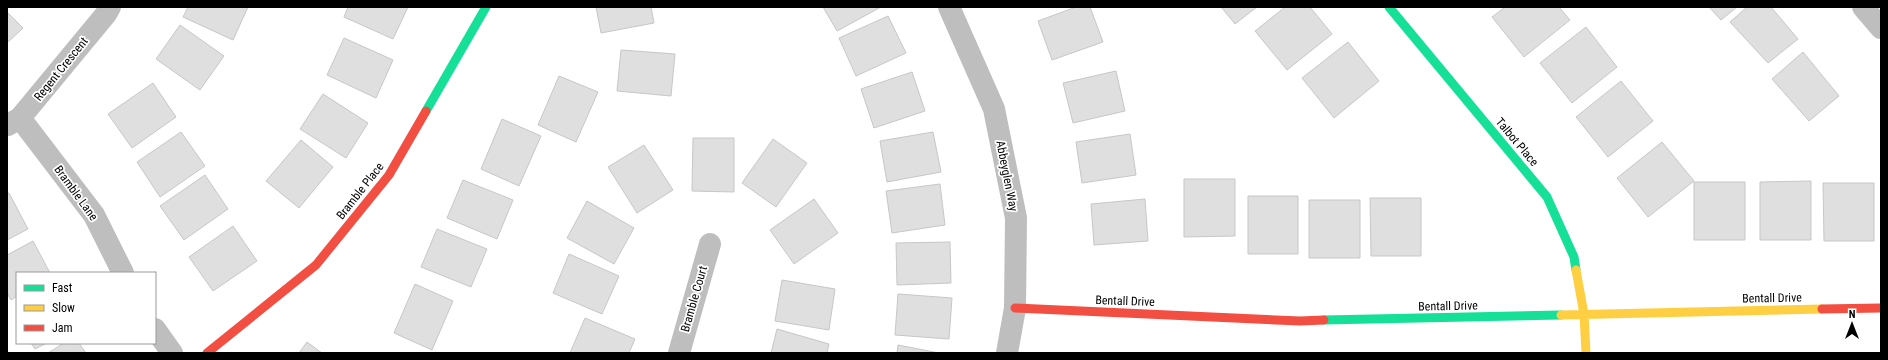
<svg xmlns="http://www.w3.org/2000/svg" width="1888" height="360" viewBox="0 0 1888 360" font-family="'Roboto Condensed',sans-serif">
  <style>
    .building { fill: #dfdfdf; stroke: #c7c7c7 }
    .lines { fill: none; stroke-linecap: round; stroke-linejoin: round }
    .street { stroke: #bebebe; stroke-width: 22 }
    .fast { stroke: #16e098; stroke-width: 9 }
    .slow { stroke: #ffcf43; stroke-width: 9 }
    .jam { stroke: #f24e42; stroke-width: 9 }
    .labels { text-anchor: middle; stroke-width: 3.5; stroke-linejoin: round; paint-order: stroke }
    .street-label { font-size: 12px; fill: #000; stroke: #fff }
  </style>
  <rect width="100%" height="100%" fill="#fff"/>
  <path class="building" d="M 188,7 L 248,7 L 233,40 L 183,17 Z
    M 348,7 L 408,7 L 393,39 L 344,17 Z
    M 596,7 L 651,7 L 654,23 L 601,33 Z
    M 823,7 L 881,7 L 837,31 Z
    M 1076,7 L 1090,7 L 1103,42 L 1052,60 L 1038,21 Z
    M 1221,7 L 1257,7 L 1235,24 Z
    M 1285,7 L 1310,7 L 1332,34 L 1287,70 L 1255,31 Z
    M 1505,7 L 1559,7 L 1570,20 L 1524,57 L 1492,17 Z
    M 1709,7 L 1737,7 L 1721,20 Z
    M 1747,7 L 1771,7 L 1798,39 L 1768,63 L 1730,22 Z
    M 7,12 L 23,28 L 7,43 Z
    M 888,16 L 906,53 L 856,76 L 839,38 Z
    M 180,25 L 224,56 L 200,90 L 156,59 Z
    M 1586,27 L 1617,67 L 1572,103 L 1540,63 Z
    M 344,38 L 393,60 L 376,98 L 327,75 Z
    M 1348,42 L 1379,81 L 1334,118 L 1302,78 Z
    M 621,50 L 675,54 L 671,96 L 617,91 Z
    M 1803,52 L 1839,96 L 1809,121 L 1772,79 Z
    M 1116,71 L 1125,111 L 1073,123 L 1063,83 Z
    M 912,72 L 925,111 L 874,128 L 861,89 Z
    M 559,76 L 598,92 L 576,142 L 538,125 Z
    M 1621,81 L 1653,121 L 1608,157 L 1576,117 Z
    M 153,83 L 176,117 L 132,148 L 108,114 Z
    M 323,94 L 368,123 L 346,158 L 300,129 Z
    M 502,119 L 541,136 L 519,186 L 481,169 Z
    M 181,132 L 205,166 L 160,197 L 137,162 Z
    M 933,132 L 941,172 L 887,182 L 880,141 Z
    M 1130,134 L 1136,175 L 1082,183 L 1076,142 Z
    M 693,138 L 734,138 L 734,192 L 692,191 Z
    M 773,139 L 807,163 L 776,207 L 742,183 Z
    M 301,140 L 333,167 L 299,208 L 266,181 Z
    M 1662,142 L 1694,181 L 1648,217 L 1617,178 Z
    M 644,145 L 673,190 L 637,213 L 608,167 Z
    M 205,175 L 228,209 L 184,240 L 160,206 Z
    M 1184,179 L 1235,179 L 1235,236 L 1184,237 Z
    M 463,180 L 513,200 L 497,239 L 447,218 Z
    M 1811,181 L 1811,240 L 1760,240 L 1760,182 Z
    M 1694,182 L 1745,182 L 1745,240 L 1694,240 Z
    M 1823,183 L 1874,183 L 1874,241 L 1824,241 Z
    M 940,184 L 945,225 L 892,233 L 886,191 Z
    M 7,193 L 9,193 L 28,229 L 7,240 Z
    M 1248,196 L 1298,196 L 1298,254 L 1248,254 Z
    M 1370,198 L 1421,198 L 1421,256 L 1371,256 Z
    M 814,199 L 838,233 L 794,264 L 770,230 Z
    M 1145,199 L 1148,241 L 1094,245 L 1091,204 Z
    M 1309,200 L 1360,200 L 1360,258 L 1309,258 Z
    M 587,201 L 634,228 L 614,264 L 567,238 Z
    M 233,226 L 257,261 L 213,291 L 189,257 Z
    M 437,229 L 487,249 L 471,287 L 421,267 Z
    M 33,241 L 50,273 L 17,273 L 17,296 L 11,300 L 7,293 L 7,255 Z
    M 950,242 L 951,283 L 897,285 L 896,243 Z
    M 569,254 L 619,276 L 602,314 L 553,293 Z
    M 782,280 L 835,289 L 829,330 L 775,321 Z
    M 415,284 L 453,301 L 432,350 L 394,333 Z
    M 898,294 L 952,298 L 949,339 L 895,335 Z
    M 585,318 L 635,339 L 629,353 L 570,353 Z
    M 777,329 L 829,344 L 827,353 L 771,353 Z
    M 307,342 L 322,353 L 299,353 Z
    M 31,343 L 47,343 L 35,349 Z
    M 64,343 L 79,343 L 86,353 L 48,353 Z
    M 898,345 L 939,353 L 897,353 Z"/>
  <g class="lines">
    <path class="street" d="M 949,7 L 994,109 L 1016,218 L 1015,308 L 1007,353
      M 1863,7 L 1881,28
      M 20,118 L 94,215 L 123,273
      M 8,125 L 20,118 L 106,14 L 110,7
      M 155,329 L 172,353
      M 679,353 L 710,244"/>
    <path class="fast" d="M 1389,7 L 1547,197 L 1574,257 L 1576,270
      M 426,111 L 486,7
      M 1324,320 L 1561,315"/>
    <path class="slow" d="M 1576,270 L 1584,314 L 1586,353
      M 1561,315 L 1822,309"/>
    <path class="jam" d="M 1015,308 L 1300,321 L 1324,320
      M 1822,309 L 1881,308
      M 207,353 L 316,265 L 389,175 L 426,111"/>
  </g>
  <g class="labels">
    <g class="street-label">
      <text transform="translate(61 69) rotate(-51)" y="4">Regent Crescent</text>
      <text transform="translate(1517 142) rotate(50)" y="4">Talbot Place</text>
      <text transform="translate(1007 176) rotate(79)" y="4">Abbeyglen Way</text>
      <text transform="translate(360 191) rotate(-52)" y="4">Bramble Place</text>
      <text transform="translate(76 193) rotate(54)" y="4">Bramble Lane</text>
      <text transform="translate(1772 298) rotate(-1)" y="4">Bentall Drive</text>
      <text transform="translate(694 299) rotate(-74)" y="4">Bramble Court</text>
      <text transform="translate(1125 301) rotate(2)" y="4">Bentall Drive</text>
      <text transform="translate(1448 306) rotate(-1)" y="4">Bentall Drive</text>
    </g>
  </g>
  <rect width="1888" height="360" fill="none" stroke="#000000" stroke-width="16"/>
  <rect x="16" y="272" width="140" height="72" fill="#ffffff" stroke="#999999"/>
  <rect x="24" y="285" width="20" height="6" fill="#16e098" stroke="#999999"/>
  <text x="52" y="292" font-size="12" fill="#000000">Fast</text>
  <rect x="24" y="305" width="20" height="6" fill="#ffcf43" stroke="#999999"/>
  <text x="52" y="312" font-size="12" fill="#000000">Slow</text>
  <rect x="24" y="325" width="20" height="6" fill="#f24e42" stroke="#999999"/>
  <text x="52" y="332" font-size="12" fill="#000000">Jam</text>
  <g transform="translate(1852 324)" stroke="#ffffff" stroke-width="3" paint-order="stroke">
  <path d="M0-3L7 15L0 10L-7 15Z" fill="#000000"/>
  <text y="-6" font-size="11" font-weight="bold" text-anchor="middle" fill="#000000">N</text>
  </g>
</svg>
